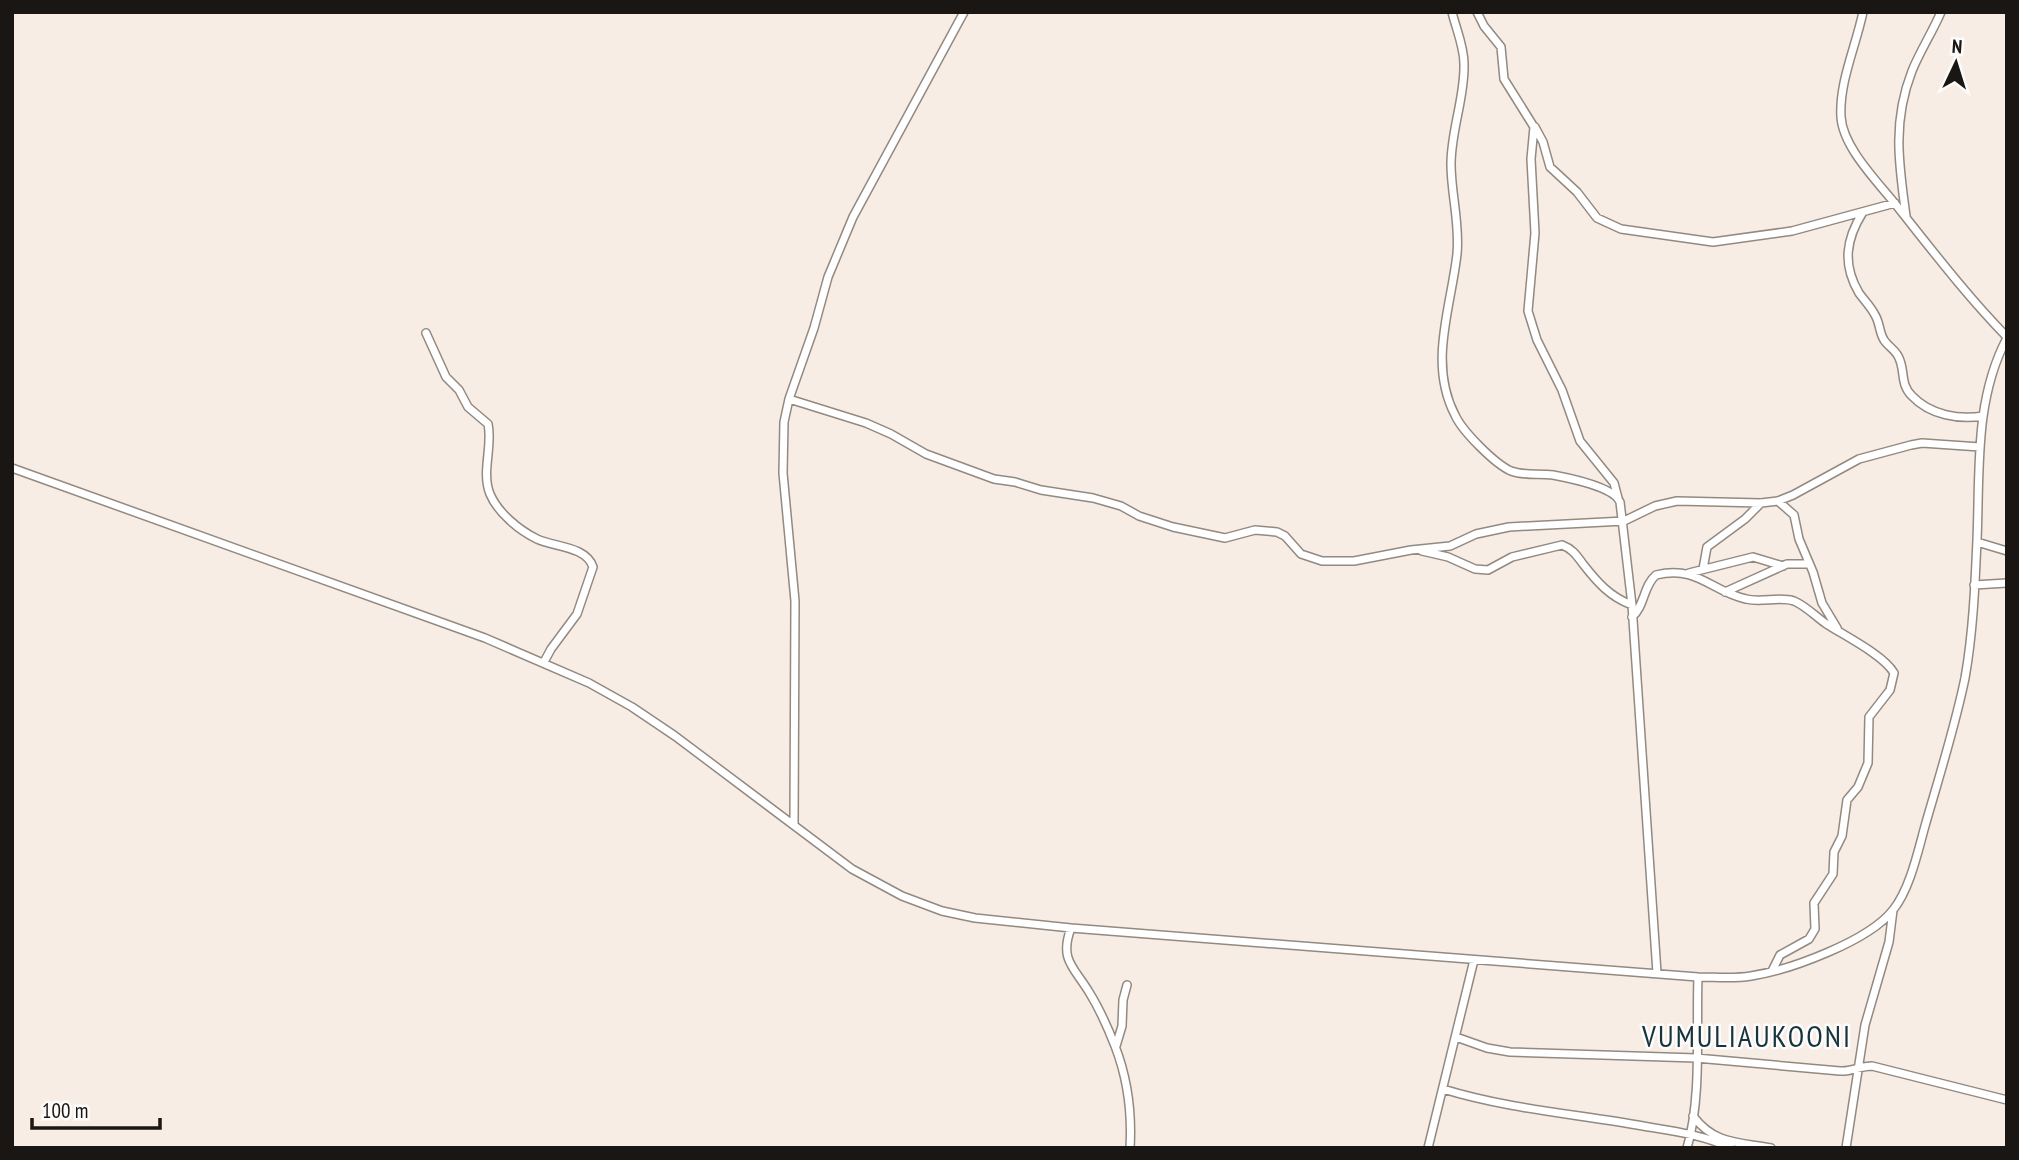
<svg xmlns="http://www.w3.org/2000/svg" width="2019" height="1160" viewBox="0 0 2019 1160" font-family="'PT Sans Narrow',sans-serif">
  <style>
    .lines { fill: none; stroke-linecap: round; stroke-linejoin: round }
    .street-casing { stroke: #928981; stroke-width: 10 }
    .street { stroke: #fff; stroke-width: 7 }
    .labels { text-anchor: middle; stroke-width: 5; stroke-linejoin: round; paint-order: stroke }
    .quarter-label { font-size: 30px; letter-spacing: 2px; fill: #15343e; stroke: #fefcfa }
  </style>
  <rect width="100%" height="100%" fill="#f8ede5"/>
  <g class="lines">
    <defs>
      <path id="street" d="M 1452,12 C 1456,29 1464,46 1464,64 C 1465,97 1451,130 1451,164 C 1451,194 1460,223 1457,254 C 1451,308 1428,363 1455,415 C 1462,431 1495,464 1511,471 C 1524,476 1539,473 1553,475 C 1569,478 1614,487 1620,502 L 1632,605 L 1657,973
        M 1477,12 L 1484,26 L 1501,47 L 1504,79 L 1534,127 L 1531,159 L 1535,233 L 1528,311 L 1537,340 L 1562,390 L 1580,441 L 1614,483 L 1618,498
        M 1863,12 C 1856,46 1839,82 1841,117 C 1843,149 1881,185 1900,210 C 1935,254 1968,297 2007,337
        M 1535,127 L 1543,142 L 1550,167 L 1577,192 L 1597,218 L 1621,229 L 1713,242 L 1792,231 L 1895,203
        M 1863,212 C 1846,239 1842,264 1859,293 C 1864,300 1871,307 1875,315 C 1880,323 1879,332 1884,340 C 1888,346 1895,350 1898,356 C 1906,370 1899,383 1912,396 C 1930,415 1959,420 1983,416
        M 1906,216 C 1899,165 1892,122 1912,71 C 1920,51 1932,33 1941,12
        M 426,333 L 446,377 L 459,390 L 468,407 L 488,424 C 493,446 481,472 490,494 C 498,513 519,530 537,539 C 554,547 586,546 593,567 L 577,614 L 551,649 L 544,662
        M 789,399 L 866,423 L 891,434 L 926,454 L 994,479 L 1015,482 L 1041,490 L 1093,498 L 1121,506 L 1139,516 L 1173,527 L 1225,538 L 1255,530 L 1277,532 L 1285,536 L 1301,554 L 1322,561 L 1354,561 L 1411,550 L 1450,546 L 1476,534 L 1509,527 L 1624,521 L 1655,506 L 1677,501 L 1761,503 L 1778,501 L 1793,495 L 1859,459 L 1911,445 L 1922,443 L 1980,447
        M 12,468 L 485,638 L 589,683 L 632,707 L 675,736 L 852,869 L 902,896 L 942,911 L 975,918 L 1071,928 L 1698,977 C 1716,977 1734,979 1751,976 C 1790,970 1869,941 1893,910 C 1910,889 1918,851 1925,826 C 1939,777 1955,727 1965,678 C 1973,633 1975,586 1977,540 C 1980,472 1974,400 2007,338
        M 1778,501 L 1794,515 L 1799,539 L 1813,572 L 1822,603 L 1837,628
        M 1977,542 L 2007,551
        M 1422,551 L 1448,557 L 1475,569 L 1488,570 L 1512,557 L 1562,545 C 1573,549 1577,556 1583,564 C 1597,582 1610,597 1632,605
        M 1703,569 L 1707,547 L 1745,519 L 1761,503
        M 1689,573 L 1753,557 L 1783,566
        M 1974,585 L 2007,583
        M 1725,592 L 1787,564 L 1809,564
        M 1632,617 C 1645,606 1643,586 1656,575 C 1698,565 1710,591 1746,599 C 1762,603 1779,596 1794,601 C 1806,606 1815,616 1825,623 C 1843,635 1884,655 1894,673 L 1890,690 L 1869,717 L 1868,763 L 1858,787 L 1847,800 L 1842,836 L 1834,852 L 1833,874 L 1814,903 L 1815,929 L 1809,939 L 1780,955 L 1772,971
        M 794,824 L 795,601 L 783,473 L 784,422 L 789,399 L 814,328 L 828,277 L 853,217 L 964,12
        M 1071,928 C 1059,960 1074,967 1089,992 C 1099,1008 1108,1028 1115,1046 C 1127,1077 1132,1114 1130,1148
        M 1456,1037 L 1487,1048 L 1510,1052 L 1696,1058 L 1840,1071 C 1851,1072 1860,1066 1872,1066 L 2007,1100
        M 1116,1046 L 1122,1026 L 1123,1000 L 1127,985
        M 1443,1089 C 1508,1109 1576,1114 1643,1126 C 1673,1131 1704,1135 1731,1148
        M 1693,1116 C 1715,1145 1739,1142 1771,1148
        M 1428,1148 L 1474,960
        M 1687,1148 C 1702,1098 1696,1029 1698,977
        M 1846,1148 L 1865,1025 L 1889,942 L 1893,910"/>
    </defs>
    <use href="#street" class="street-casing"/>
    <use href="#street" class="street"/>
  </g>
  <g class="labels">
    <g class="quarter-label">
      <text x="1747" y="1047">VUMULIAUKOONI</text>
    </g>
  </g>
  <rect width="2019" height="1160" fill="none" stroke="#191613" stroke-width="28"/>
  <g transform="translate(1956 63) rotate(4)" stroke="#fefcfa" stroke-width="5" paint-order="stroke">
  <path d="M0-5L12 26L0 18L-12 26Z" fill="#191613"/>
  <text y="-10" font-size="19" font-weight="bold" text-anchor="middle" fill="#191613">N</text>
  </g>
  <path d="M32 1118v10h128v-10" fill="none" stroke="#191613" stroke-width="3.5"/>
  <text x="42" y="1118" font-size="21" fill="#191613" stroke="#fefcfa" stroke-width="5" paint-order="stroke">100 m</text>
</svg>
